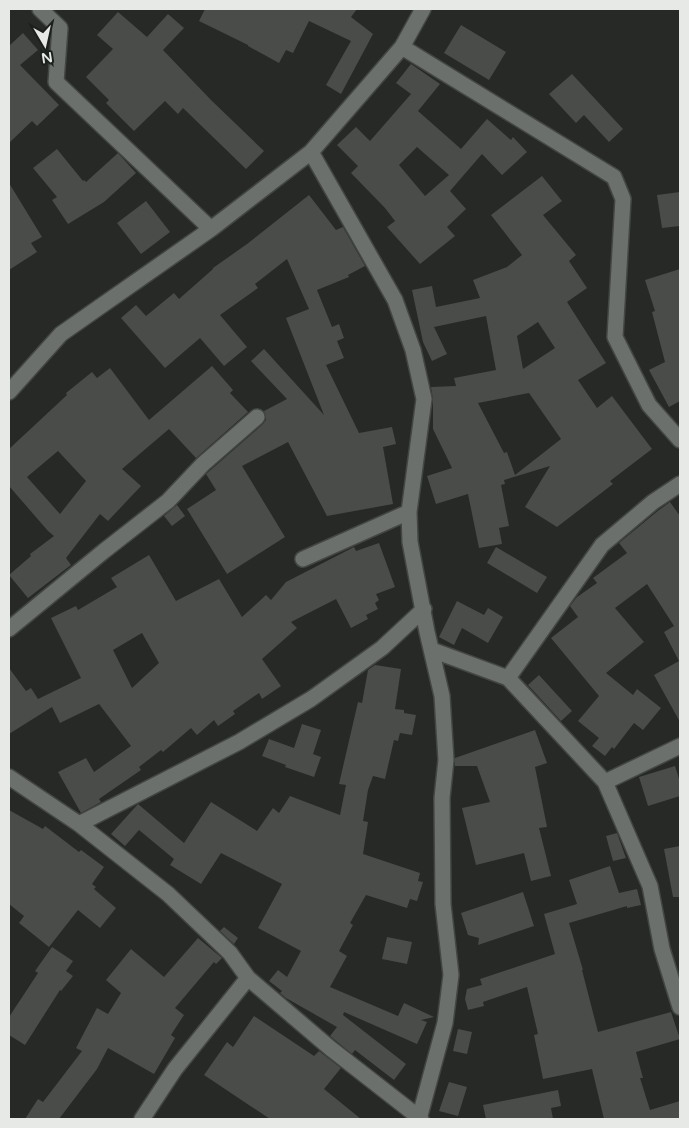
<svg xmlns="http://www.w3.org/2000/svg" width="689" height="1128" viewBox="0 0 689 1128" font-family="'Varela Round',sans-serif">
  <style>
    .building { fill: #494c49; fill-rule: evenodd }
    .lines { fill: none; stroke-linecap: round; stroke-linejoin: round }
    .minor-casing { stroke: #434643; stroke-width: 18 }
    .minor { stroke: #6c706d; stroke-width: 15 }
  </style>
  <rect width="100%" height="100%" fill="#262926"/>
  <path class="building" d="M 205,9 L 357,9 L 351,17 L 373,34 L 341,94 L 326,85 L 351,41 L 309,21 L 293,53 L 286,50 L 279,63 L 248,46 L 248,45 L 199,21 Z
    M 118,12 L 147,37 L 168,14 L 184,28 L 163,50 L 211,100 L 264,151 L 246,169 L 183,108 L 178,114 L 165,101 L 134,131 L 106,103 L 109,100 L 86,77 L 113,49 L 97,35 Z
    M 461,25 L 506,52 L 489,80 L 444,53 Z
    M 23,33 L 38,50 L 20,65 L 59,105 L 37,126 L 32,121 L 9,143 L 9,46 Z
    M 411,64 L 440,84 L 418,111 L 461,149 L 487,119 L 511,140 L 513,137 L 527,152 L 502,175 L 482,154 L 450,191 L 466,209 L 447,227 L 455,236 L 420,264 L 387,227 L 395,221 L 385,208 L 351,173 L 358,166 L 337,145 L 356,127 L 370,141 L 411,94 L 396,83 ZM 417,147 L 449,175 L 425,196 L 399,165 Z
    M 572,74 L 623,129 L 609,142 L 584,115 L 576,123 L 549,94 Z
    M 57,149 L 83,181 L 84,180 L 86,182 L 118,153 L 136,173 L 104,202 L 68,224 L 52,200 L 57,197 L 33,168 Z
    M 542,176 L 562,201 L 543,215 L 576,255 L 569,261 L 587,288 L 567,302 L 606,363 L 578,380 L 597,408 L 612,396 L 652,449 L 610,481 L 613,484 L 557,527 L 525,507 L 550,466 L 504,480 L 505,484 L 501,485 L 509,526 L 499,528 L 502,544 L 479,548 L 468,494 L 436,504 L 427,476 L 452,468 L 433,429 L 433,400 L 431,387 L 456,386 L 454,378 L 496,370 L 486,316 L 434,327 L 447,354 L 432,361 L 423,342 L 412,290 L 432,286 L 436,307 L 480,298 L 473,280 L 507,267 L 522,255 L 491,215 ZM 538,322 L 555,348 L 523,369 L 517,336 ZM 529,393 L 561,439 L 515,475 L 507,452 L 504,453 L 478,403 Z
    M 9,183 L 42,237 L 31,243 L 37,252 L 9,270 Z
    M 680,192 L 680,226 L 662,228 L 657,195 Z
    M 309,195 L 336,230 L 343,227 L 365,266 L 348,275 L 349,277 L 317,290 L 332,327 L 339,324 L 344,338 L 337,341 L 344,358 L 326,365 L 359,433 L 392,427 L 396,444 L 383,447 L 393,504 L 327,516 L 288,442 L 242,466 L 285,537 L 227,574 L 187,509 L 216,490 L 206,474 L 263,424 L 266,420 L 264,411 L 287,399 L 251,361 L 264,349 L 324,415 L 286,318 L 309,309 L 287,259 L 255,284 L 258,288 L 220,315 L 247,347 L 224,366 L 200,338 L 165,368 L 121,318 L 136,305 L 146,316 L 174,293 L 179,299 L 213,269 L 213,268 L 247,244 Z
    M 146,201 L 170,232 L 141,254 L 117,223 Z
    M 680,269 L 680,401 L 669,407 L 649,370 L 665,362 L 652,312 L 655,311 L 645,280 Z
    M 212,366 L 233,390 L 230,393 L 248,412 L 196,458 L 169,429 L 122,469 L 141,486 L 108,521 L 100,514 L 66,558 L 71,565 L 28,598 L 9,575 L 31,556 L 30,554 L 54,536 L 48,531 L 9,486 L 9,449 L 67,395 L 66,393 L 92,372 L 97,378 L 110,368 L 149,420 ZM 58,451 L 86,481 L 60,514 L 27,477 Z
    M 670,502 L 680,516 L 680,722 L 654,675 L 679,661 L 664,632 L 674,626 L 647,584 L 615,608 L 644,642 L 606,673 L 633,695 L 637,689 L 661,708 L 643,730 L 634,723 L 614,749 L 612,747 L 605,756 L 592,746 L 599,738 L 578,721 L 599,696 L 551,638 L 578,617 L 570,606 L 577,597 L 597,583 L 593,578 L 627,553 L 619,543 L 659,510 Z
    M 177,505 L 185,516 L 172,526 L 164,516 Z
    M 379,543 L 395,587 L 376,594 L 379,600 L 375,603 L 378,609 L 366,615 L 368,619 L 351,628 L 336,599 L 291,622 L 297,628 L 262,659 L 281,686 L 262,699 L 259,693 L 233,711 L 235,714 L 218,726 L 214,720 L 197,735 L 191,728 L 163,752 L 161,750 L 139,767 L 141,770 L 99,799 L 101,802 L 81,813 L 58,772 L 86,758 L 94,772 L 131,746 L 99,704 L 60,723 L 52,707 L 9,734 L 9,668 L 26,691 L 31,688 L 38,699 L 81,678 L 51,618 L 76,606 L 78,610 L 117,587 L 111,578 L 149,555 L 176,601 L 219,579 L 242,617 L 266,595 L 271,600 L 286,582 L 354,547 L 356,551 ZM 142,633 L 159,663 L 132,688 L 113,650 Z
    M 496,547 L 547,577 L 537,593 L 487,563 Z
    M 457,601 L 484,615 L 488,608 L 503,617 L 488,643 L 462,628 L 454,645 L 439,637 Z
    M 375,665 L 401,669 L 395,709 L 404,710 L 404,713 L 416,715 L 412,735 L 400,733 L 398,741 L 394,740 L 385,779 L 373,776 L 368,790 L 363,821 L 368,822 L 363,854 L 420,873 L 418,881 L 423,882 L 417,901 L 410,899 L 407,908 L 366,895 L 350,923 L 353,925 L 339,951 L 347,956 L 330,987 L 398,1016 L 404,1003 L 434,1017 L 421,1020 L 427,1022 L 417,1044 L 344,1012 L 343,1015 L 406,1064 L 394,1080 L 355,1050 L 352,1054 L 330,1036 L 337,1027 L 286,998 L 280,993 L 282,991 L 269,981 L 278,970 L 287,977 L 301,951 L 258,928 L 282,884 L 221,853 L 201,884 L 170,865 L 174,859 L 139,830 L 125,846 L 111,834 L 138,804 L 184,843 L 211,802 L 257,831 L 273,808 L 279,813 L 290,796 L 340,815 L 346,785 L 339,784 L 358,702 L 362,703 L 368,670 Z
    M 539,675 L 572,711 L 561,721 L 528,685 Z
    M 302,724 L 321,730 L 313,754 L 321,757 L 314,777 L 285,767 L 286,765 L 262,756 L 269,739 L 294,748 Z
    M 535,730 L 547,763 L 535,767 L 547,827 L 539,828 L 551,876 L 531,881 L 524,853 L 476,865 L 462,808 L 490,802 L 477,766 L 455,766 L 455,758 Z
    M 675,766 L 680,782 L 680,796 L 648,806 L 639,777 Z
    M 9,810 L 43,829 L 45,826 L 79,852 L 81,850 L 104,867 L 92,884 L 96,887 L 94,889 L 116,908 L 100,928 L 78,910 L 49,947 L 19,923 L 24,916 L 9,904 Z
    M 617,833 L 626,858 L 613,861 L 606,836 Z
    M 680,846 L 680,897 L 673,897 L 664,849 Z
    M 610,866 L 619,893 L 637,889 L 641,905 L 627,908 L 627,906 L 569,923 L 583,970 L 582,970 L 598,1032 L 671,1012 L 680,1039 L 636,1052 L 643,1078 L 640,1078 L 650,1110 L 680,1101 L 680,1119 L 604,1119 L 592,1069 L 543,1079 L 534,1035 L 538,1034 L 527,987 L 483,1002 L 484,1006 L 468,1010 L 465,999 L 467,989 L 482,985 L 480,979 L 555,954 L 544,914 L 577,904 L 569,880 Z
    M 523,892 L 534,926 L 478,945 L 479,938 L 468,935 L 461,913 Z
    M 224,927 L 238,938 L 234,944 L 220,931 Z
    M 387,937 L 412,942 L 407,964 L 382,959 Z
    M 198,938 L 222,958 L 216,964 L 214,962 L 175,1008 L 184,1015 L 171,1035 L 175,1038 L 154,1074 L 108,1048 L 97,1069 L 59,1119 L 25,1119 L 38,1099 L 43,1102 L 82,1051 L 76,1048 L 97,1008 L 108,1014 L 121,993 L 106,980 L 131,949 L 164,977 Z
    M 52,947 L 73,961 L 66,971 L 73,976 L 61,991 L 60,990 L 25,1045 L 9,1035 L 9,1017 L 38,973 L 35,971 Z
    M 254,1016 L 314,1056 L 319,1051 L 341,1068 L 324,1089 L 361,1119 L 270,1119 L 204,1075 L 227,1042 L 233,1047 Z
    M 458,1029 L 472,1032 L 467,1054 L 453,1051 Z
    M 449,1082 L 467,1087 L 458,1116 L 439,1111 Z
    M 558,1090 L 561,1106 L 551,1108 L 553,1119 L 486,1119 L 483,1105 Z"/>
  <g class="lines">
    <defs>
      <path id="minor" d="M 40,9 L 60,28 L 56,82 L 211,229
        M 402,47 L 614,177 L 623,199 L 615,337 L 649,405 L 680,440
        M 311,152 L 395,300 L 413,350 L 424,399 L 409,512 L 410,542 L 427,632 L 442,696 L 446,760 L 442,798 L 443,904 L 451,975 L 445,1023 L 419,1119
        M 9,392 L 61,334 L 211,229 L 311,152 L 402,47 L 423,9
        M 303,559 L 409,512
        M 9,629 L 104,551 L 168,501 L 203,464 L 257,417
        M 432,650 L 508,678 L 605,782 L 650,886 L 662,949 L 680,1007
        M 508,678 L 602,545 L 653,502 L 680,484
        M 9,777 L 79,824 L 168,894 L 230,953 L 248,978 L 330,1048 L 421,1119
        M 605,782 L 680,746
        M 79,824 L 239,742 L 311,699 L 382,648 L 424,609
        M 142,1119 L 175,1069 L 248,978"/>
    </defs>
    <use href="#minor" class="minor-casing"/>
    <use href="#minor" class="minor"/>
  </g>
  <rect width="689" height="1128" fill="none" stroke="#e7e9e7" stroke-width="20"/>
  <g transform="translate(45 45) rotate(171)" stroke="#1c201d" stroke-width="4" paint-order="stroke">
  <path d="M0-4L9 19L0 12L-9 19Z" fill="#e7e9e7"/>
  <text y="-8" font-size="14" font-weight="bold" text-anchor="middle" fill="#e7e9e7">N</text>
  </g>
</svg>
